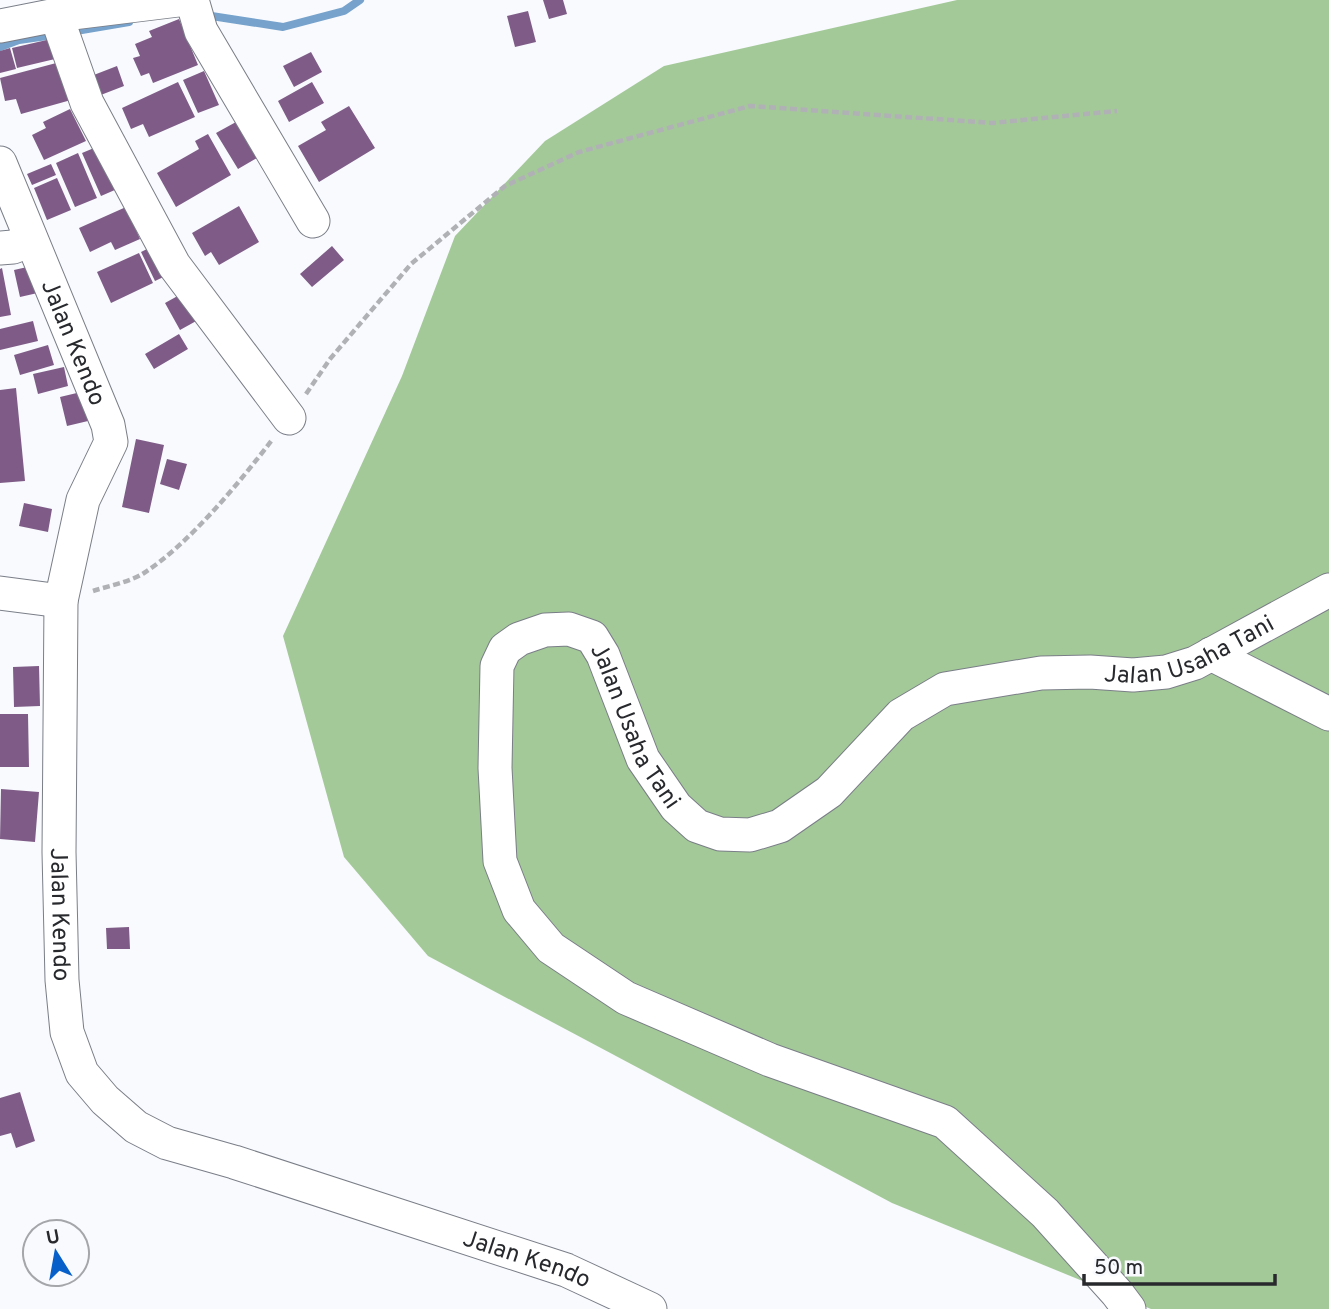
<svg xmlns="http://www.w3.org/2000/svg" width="1329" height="1309" viewBox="0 0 1329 1309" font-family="Overpass,sans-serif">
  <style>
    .forest { fill: #a4c999 }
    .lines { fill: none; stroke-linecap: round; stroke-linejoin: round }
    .stream { stroke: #76a2cb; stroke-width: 8 }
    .building { fill: #7f5c87 }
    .minor-casing { stroke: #7a7e87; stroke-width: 35 }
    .path { stroke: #b0b1b5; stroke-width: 4.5; stroke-dasharray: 7 3.5; stroke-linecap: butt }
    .minor { stroke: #fff; stroke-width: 33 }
    .labels { text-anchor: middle; stroke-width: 7; stroke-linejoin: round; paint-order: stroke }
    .street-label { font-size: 24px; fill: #28292d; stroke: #f8fafe }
  </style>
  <rect width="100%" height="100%" fill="#f8fafe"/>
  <path class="forest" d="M 957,0 L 1329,0 L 1329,1309 L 1151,1309 L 892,1203 L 428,956 L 344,857 L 283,636 L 402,376 L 455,236 L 545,141 L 664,66 Z"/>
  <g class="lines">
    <path class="stream" d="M 205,15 L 283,27 L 344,11 L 360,0
      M 70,32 L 129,22
      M 0,47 L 19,40 L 54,35"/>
  </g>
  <path class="building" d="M 543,0 L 563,0 L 567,14 L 549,19 Z
    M 528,11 L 536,42 L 515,47 L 507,16 Z
    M 179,19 L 198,65 L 153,83 L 149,73 L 141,76 L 133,58 L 140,56 L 135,44 L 152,37 L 149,31 Z
    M 51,39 L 55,59 L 17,68 L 12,48 Z
    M 10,48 L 16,69 L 0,73 L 0,51 Z
    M 311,52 L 322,72 L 294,87 L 283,66 Z
    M 60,62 L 71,100 L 21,114 L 16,99 L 5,101 L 0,78 Z
    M 117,66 L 124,86 L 93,98 L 86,78 Z
    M 204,71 L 219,105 L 198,113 L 183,80 Z
    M 178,82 L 195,117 L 149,137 L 143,124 L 131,129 L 122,108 Z
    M 312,82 L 324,103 L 289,122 L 278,101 Z
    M 349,106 L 375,148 L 319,182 L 298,146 L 326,130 L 321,122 Z
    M 70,109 L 86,141 L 44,160 L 32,135 L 46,128 L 43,122 Z
    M 236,122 L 257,158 L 238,169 L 216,133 Z
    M 208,134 L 231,175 L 176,207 L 157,173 L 199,149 L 195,141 Z
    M 106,143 L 124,186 L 101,196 L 82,153 Z
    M 78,153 L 97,198 L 75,207 L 56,163 Z
    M 51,164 L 56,175 L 32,185 L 27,174 Z
    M 57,178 L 71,210 L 47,220 L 34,188 Z
    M 239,206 L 259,242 L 219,265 L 211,252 L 205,256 L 192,233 Z
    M 126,207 L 140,239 L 115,250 L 111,242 L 90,252 L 79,228 Z
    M 159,243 L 174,272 L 155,281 L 141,252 Z
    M 332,246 L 344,260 L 312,287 L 300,274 Z
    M 139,253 L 153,283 L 111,303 L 97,272 Z
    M 36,265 L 42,292 L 20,297 L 14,270 Z
    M 2,268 L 11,315 L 0,317 L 0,269 Z
    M 183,293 L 198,320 L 180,330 L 165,303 Z
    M 33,321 L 38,341 L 0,350 L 0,329 Z
    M 179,334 L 188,349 L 154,369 L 145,354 Z
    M 48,345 L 54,365 L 20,375 L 14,355 Z
    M 64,367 L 68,386 L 38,394 L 33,374 Z
    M 16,388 L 25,481 L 0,483 L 0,390 Z
    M 81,392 L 88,421 L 67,426 L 60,397 Z
    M 136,439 L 164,445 L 149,513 L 122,507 Z
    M 167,459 L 187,464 L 179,490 L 160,484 Z
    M 24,503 L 52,509 L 48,532 L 19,526 Z
    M 39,666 L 40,706 L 14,707 L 13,667 Z
    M 0,714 L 28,714 L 29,767 L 0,767 Z
    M 1,789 L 39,792 L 35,842 L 0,839 Z
    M 129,927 L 130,949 L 107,949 L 106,928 Z
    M 20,1092 L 35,1141 L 16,1148 L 11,1133 L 0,1136 L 0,1098 Z"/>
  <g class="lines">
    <defs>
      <g id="minor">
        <path d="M 192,0 L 201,31 L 313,221"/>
        <path d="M 56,15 L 87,103 L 174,265 L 289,418"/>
        <path d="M 0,26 L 56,15 L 178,0"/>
        <path id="s1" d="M 0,163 L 108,425 L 111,442 L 83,500 L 61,601 L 59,852 L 62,980 L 67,1032 L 82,1073 L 105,1100 L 136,1127 L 167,1143 L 234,1162 L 566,1270 L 650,1309"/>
        <path d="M 0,248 L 13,247 L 31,240"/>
        <path d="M 0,593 L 61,601"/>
        <path d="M 1211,654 L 1329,714"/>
        <path id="s2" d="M 1129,1309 L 1117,1293 L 1045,1213 L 945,1122 L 770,1060 L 626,998 L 551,948 L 519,910 L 500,861 L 495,768 L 497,666 L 505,649 L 519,639 L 545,630 L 569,629 L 592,637 L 603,655 L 643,759 L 676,807 L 697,826 L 720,834 L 750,835 L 780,826 L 829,792 L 901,715 L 945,689 L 1041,673 L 1090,672 L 1133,675 L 1166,672 L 1195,663 L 1329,590"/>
      </g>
    </defs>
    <use href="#minor" class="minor-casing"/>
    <path class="path" d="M 306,394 L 330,359 L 411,264 L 505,186 L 579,152 L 750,106 L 992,123 L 1117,111
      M 93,591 C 108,586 130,582 144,573 C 189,544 239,483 272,440"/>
    <use href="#minor" class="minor"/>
  </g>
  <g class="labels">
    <g class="street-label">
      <text dy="8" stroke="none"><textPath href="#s1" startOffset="194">Jalan Kendo</textPath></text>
      <text dy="8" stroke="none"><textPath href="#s2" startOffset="1876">Jalan Usaha Tani</textPath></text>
      <text dy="8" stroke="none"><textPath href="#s2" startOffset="1204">Jalan Usaha Tani</textPath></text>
      <text dy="8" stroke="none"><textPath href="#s1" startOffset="782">Jalan Kendo</textPath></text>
      <text dy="8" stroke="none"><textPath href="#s1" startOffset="1433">Jalan Kendo</textPath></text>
    </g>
  </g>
  <g transform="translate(56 1253) rotate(349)"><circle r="33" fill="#f8fafe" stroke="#a5a6aa" stroke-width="2"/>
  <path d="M0-5L12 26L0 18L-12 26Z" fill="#0760c9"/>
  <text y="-10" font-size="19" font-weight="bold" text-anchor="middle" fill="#28292d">U</text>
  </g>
  <path d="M1084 1274v10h191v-10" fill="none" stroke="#28292d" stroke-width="3.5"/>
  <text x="1094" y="1274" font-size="21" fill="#28292d" stroke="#f8fafe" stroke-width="5" paint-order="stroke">50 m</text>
</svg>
